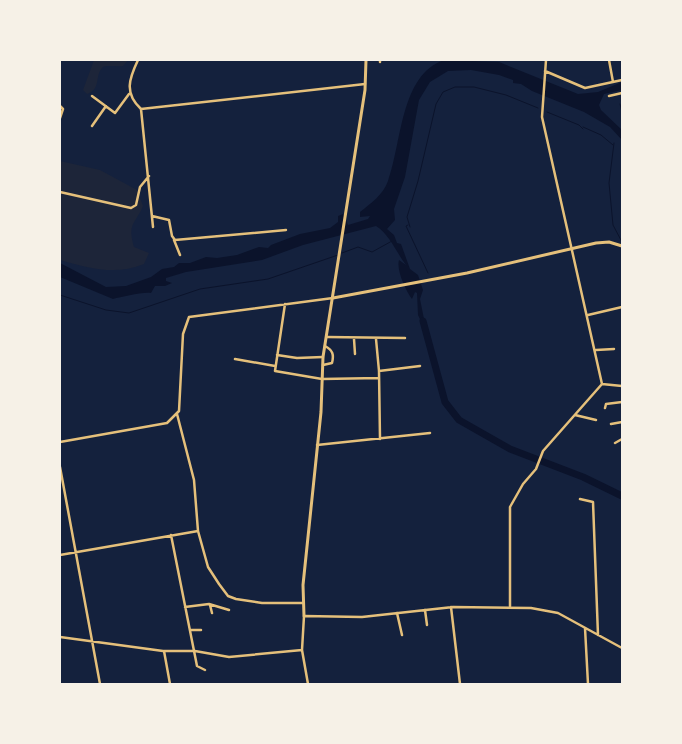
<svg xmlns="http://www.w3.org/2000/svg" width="682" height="744" viewBox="0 0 682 744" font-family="Inter,sans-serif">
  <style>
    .green { fill: #1d2539 }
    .water { fill: #0b132b }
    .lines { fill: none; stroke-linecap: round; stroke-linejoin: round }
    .stream { stroke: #0b132b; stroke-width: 1 }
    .river { stroke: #0b132b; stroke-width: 7 }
    .minor { stroke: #e5c07b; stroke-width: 2.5 }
    .tertiary { stroke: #e5c07b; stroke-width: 3 }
  </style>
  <rect width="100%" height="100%" fill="#14213d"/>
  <path class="green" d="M 94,60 L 128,60 L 123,66 C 118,67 106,65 103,67 C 94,75 102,89 87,94 L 83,90 Z
    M 60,161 L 100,170 L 137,190 L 143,206 C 135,225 127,223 134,247 L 149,253 L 144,264 C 115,276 89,268 60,260 Z"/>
  <path class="water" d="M 444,60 L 499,62 L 578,94 L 598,92 L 622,82 L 622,90 L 604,94 L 599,105 L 601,110 L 622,130 L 622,140 L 610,127 L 584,112 L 532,91 L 521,84 L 513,83 L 513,80 L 499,75 L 471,70 L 448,71 L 430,82 L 419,100 L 405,177 L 394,209 L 395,220 L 387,229 L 394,235 L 397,243 L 401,244 L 410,269 L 418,275 L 423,290 L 420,299 L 427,334 L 418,315 L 417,293 L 415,292 L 412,299 C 406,291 396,270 399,260 L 406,265 C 396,252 390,235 376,226 L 303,245 L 262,260 L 186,272 L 166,278 L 166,281 L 172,283 L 165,286 L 155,286 L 151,293 C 141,292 122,297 113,299 L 60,277 L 60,263 L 106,287 L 126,286 L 151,277 L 162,269 L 174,267 L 179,263 L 190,263 L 206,257 L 217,258 L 237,255 L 259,247 L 268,248 L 271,245 L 300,234 L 330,228 L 338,222 L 338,216 L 343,214 L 348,225 L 368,219 L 370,216 L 360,217 L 360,212 C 371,203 383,195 388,181 C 402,143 400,75 444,60 Z"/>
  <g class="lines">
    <path class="stream" d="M 620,104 L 622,112
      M 547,112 L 579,125 L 583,129
      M 583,127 L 601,135 L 613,145
      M 614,143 L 609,183 L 613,225 L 622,242
      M 408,225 L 406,226 L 428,273
      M 410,227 L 407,217 L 418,181 L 436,104 L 443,92 L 455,87 L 474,87 L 506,95 L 538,108
      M 342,253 L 358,247 L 372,252 L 392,241
      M 60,295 L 106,310 L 129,313 L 200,289 L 268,279 L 338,255"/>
    <path class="river" d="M 423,321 L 445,402 L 459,420 L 510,449 L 583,477 L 622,496"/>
    <path class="minor" d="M 138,60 C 129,79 124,93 141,109
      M 546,60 L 542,117 L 602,384
      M 609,60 L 613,82
      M 380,62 L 380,60
      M 545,71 L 585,88 L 622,80
      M 92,96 L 115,113 L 129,94
      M 609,96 L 622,93
      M 60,106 L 63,109 L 60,118
      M 92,126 L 106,106
      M 60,192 L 131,208 L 136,205 L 140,187 L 149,176
      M 152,216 L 169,220 L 172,236 L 175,240 L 286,230
      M 153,227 L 141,109 L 365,84
      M 174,240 L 180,255
      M 285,304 L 275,371 L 322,379 L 379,378
      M 588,315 L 622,307
      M 327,337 L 405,338
      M 354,339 L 355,354
      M 376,339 L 379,371 L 380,439
      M 596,350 L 614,349
      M 277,355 L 297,358 L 323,357
      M 235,359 L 275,366
      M 323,365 L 332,363 C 334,355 333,350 325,346
      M 379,371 L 420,366
      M 605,408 L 606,404 L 622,402
      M 177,414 L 194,480 L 198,531 L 208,567 L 219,584 L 228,596 L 236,599 L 262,603 L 303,603
      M 575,415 L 596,420
      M 611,424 L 622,422
      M 60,442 L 167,423 L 179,411 L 183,334 L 189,317 L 333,298
      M 615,443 L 622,439
      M 317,445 L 430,433
      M 60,467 L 100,684
      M 580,499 L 593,502 L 598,635
      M 171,535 L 197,666 L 205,670
      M 60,555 L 198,531
      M 210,605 L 212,613
      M 510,606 L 510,507 L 523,484 L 536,469 L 543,451 L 602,384 L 622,386
      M 185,607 L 209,604 L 229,610
      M 451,607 L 460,684
      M 425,610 L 427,625
      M 397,613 L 402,635
      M 585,628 L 588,684
      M 190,630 L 201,630
      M 60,637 L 163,651 L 195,651 L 229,657 L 302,650 L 304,616 L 362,617 L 453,607 L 531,608 L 558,613 L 622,648
      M 302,650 L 308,684
      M 164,651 L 170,684"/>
    <path class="tertiary" d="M 333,298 L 467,273 L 596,243 L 609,242 L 622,246
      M 304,616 L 303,585 L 321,412 L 323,357 L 365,90 L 366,60"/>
  </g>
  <rect width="682" height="744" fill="none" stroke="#f6f1e7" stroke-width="122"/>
</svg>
